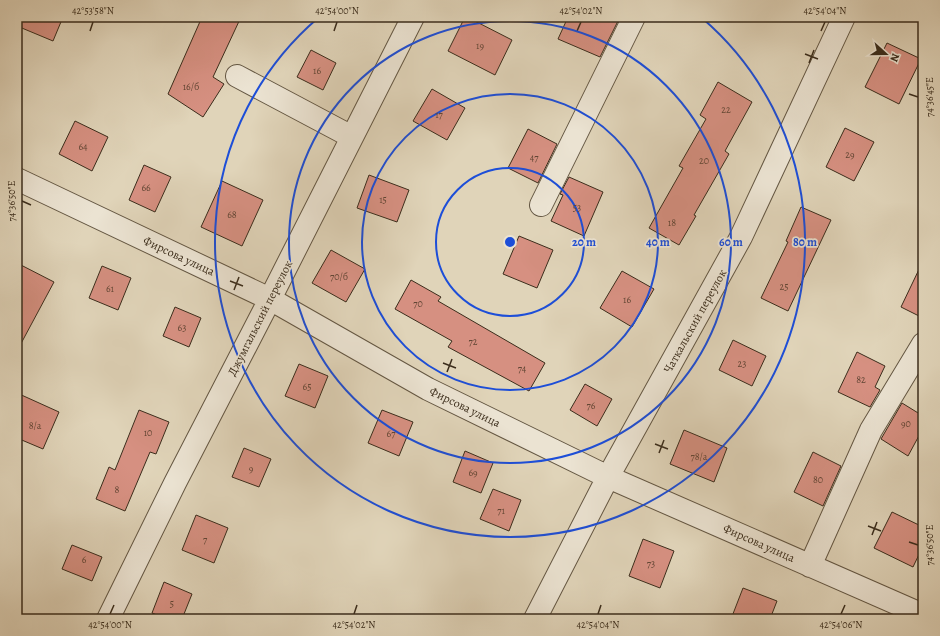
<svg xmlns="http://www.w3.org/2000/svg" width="940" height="636" viewBox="0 0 940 636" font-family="Alegreya,serif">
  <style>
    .building { fill: #d69081; stroke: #3b2d1c }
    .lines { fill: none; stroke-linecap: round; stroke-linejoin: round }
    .minor-casing { stroke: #645743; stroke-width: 24 }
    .minor { stroke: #ebe3d2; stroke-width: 22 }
    .ticks { fill: none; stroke: #3b2d1c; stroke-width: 1.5 }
    .ring { fill: none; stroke: #1d4ed8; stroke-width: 2 }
    .labels { text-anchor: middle; stroke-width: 3.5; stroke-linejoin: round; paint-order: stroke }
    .number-label { font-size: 10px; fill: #624635 }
    .street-label { font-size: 12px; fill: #3b2d1c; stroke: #ebe3d2 }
    .centre { fill: #1d4ed8; stroke: #ebe3d2; stroke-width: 2 }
    .ring-label { font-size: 12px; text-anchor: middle; font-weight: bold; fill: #1d4ed8; stroke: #ebe3d2; stroke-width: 3.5; stroke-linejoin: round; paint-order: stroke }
    .neatline { fill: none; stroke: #3b2d1c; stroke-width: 1.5 }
    .ticks-label { font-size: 10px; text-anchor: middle; fill: #3b2d1c }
  </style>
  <rect width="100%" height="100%" fill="#e0d4b9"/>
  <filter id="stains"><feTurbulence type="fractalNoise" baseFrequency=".005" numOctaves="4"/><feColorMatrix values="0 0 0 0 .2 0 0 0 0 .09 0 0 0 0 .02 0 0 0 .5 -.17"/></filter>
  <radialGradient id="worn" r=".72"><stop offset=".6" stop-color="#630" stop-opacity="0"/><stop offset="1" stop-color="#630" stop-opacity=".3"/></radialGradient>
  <path class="building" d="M 17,17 L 63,17 L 53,41 L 17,26 Z
    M 202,17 L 241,17 L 213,77 L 224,84 L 203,117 L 168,94 Z
    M 465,17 L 467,17 L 512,40 L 495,75 L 448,51 Z
    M 568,17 L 620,17 L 600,57 L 558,39 Z
    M 887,43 L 921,59 L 899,104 L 865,87 Z
    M 311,50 L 336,63 L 323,90 L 297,77 Z
    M 718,82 L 752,102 L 725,151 L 729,154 L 694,215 L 696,216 L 679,245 L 649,228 L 683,168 L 679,166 L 706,119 L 700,115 Z
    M 432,89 L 465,108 L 447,140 L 413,121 Z
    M 75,121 L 108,137 L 92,171 L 59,154 Z
    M 845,128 L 874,142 L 854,181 L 826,167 Z
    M 528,129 L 557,144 L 538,183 L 508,168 Z
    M 144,165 L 171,177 L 155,212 L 129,200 Z
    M 369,175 L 409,190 L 397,222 L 357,208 Z
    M 569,177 L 603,192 L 584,236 L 551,221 L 563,195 L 560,194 Z
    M 222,181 L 263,200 L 242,246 L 201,227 Z
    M 801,207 L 831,220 L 788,311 L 761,298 L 788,242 L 786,241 Z
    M 519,236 L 553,250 L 537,288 L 503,274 Z
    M 331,250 L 365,269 L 346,302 L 312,283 Z
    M 923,261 L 923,318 L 901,307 Z
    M 17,263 L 54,282 L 17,351 Z
    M 102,266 L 131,278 L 118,310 L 89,298 Z
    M 622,271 L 654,289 L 632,327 L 600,308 Z
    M 411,280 L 441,297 L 438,301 L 545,363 L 529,391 L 448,347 L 452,341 L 395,309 Z
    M 175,307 L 201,318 L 189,347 L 163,336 Z
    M 733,340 L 766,356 L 752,386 L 719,370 Z
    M 857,352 L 885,366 L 875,387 L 880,390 L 870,407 L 838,392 Z
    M 299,364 L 328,376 L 315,408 L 285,396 Z
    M 585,384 L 612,399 L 597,426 L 570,410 Z
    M 17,393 L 59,412 L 43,449 L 17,438 Z
    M 902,403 L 923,416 L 923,433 L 921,432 L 908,456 L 881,439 Z
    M 139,410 L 169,422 L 156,454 L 150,452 L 125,511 L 96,499 L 109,467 L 115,470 Z
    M 382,410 L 413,422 L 399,456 L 368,443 Z
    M 684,430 L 727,448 L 714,482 L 670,464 Z
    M 244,448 L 271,459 L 259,487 L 232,477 Z
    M 465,451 L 493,463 L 481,493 L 453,482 Z
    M 813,452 L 841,466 L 823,506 L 794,492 Z
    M 493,489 L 521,500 L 509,531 L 480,519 Z
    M 892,512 L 923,527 L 923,546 L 913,567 L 874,548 Z
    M 196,515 L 228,528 L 214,563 L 182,550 Z
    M 643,539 L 674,551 L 660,588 L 629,576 Z
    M 72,545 L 102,557 L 92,581 L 62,569 Z
    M 164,582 L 192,594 L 182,619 L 167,619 L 152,613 Z
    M 743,588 L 777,601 L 770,619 L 731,619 Z"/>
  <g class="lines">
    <defs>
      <path id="minor" d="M 237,76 L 352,137
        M 17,179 L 270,299 L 428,389 L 608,477 L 923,615
        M 541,205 L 634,17
        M 810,566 L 871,430 L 923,344
        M 108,619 L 175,483 L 270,299 L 413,17
        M 535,619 L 608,477 L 741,237 L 844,17"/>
    </defs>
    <use href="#minor" class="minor-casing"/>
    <use href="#minor" class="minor"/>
  </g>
  <path class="ticks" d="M 90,31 L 93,22M 334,31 L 337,22M 577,31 L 581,22M 821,31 L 825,22M 805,54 L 818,59M 809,63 L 814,50M 909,94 L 918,97M 22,201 L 31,205M 230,281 L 243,286M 234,290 L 239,277M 443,363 L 456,368M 447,372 L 452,359M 655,444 L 668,449M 659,453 L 664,440M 868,526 L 881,531M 872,535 L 877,522M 909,542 L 918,545M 110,614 L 114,605M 354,614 L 357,605M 598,614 L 601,605M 841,614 L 845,605"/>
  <g class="ring">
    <circle cx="510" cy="242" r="74"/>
    <circle cx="510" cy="242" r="148"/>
    <circle cx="510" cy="242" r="221"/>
    <path d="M702 18A295 295 0 1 1 318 18"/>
  </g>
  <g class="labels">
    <g class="number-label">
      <text x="480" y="49">19</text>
      <text x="317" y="74">16</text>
      <text x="191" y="90">16/б</text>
      <text x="726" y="113">22</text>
      <text x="439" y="118">17</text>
      <text x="83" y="150">64</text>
      <text x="850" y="158">29</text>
      <text x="534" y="161">47</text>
      <text x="704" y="164">20</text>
      <text x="146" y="191">66</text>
      <text x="383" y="203">15</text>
      <text x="577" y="211">53</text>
      <text x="232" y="218">68</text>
      <text x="672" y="226">18</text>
      <text x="339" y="280">70/б</text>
      <text x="784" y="290">25</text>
      <text x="110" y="292">61</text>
      <text x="627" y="303">16</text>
      <text x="418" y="307">70</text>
      <text x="182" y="331">63</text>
      <text x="473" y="345">72</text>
      <text x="742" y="367">23</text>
      <text x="522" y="372">74</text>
      <text x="861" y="383">82</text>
      <text x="307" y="390">65</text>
      <text x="591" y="409">76</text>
      <text x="906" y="427">90</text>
      <text x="35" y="429">8/а</text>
      <text x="148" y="436">10</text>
      <text x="391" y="437">67</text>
      <text x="699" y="460">78/а</text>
      <text x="251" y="472">9</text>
      <text x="473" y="476">69</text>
      <text x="818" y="483">80</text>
      <text x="117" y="493">8</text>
      <text x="501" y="514">71</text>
      <text x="205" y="543">7</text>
      <text x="84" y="563">6</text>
      <text x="651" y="567">73</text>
      <text x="172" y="607">5</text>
    </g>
    <g class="street-label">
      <text transform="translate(179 256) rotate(25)" y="4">Фирсова улица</text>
      <text transform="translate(260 318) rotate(-63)" y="4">Джумгальский переулок</text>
      <text transform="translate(695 321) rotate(-61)" y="4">Чаткальский переулок</text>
      <text transform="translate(465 407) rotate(26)" y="4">Фирсова улица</text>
      <text transform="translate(759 543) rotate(24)" y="4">Фирсова улица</text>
    </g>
  </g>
  <circle cx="510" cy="242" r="6" class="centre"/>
  <g class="ring-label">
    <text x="584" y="246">20 m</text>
    <text x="658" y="246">40 m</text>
    <text x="731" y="246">60 m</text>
    <text x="805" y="246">80 m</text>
  </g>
  <rect width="940" height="636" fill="none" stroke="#e0d4b9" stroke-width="44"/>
  <g transform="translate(886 54) rotate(111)" stroke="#ebe3d2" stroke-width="3" paint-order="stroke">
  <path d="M0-3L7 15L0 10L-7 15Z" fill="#3b2d1c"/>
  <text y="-6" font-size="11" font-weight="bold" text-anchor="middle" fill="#3b2d1c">N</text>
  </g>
  <rect x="22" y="22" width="896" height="592" class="neatline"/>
  <g class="ticks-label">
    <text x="93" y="14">42°53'58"N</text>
    <text x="337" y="14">42°54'00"N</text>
    <text x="581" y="14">42°54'02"N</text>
    <text x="825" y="14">42°54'04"N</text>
    <text transform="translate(929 97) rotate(-90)" y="4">74°36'45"E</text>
    <text transform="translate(11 201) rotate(-90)" y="4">74°36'50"E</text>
    <text transform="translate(929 545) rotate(-90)" y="4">74°36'50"E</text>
    <text x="110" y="628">42°54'00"N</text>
    <text x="354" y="628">42°54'02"N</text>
    <text x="598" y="628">42°54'04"N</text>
    <text x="841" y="628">42°54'06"N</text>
  </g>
  <rect width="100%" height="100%" filter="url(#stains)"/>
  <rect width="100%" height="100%" fill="url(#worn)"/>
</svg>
